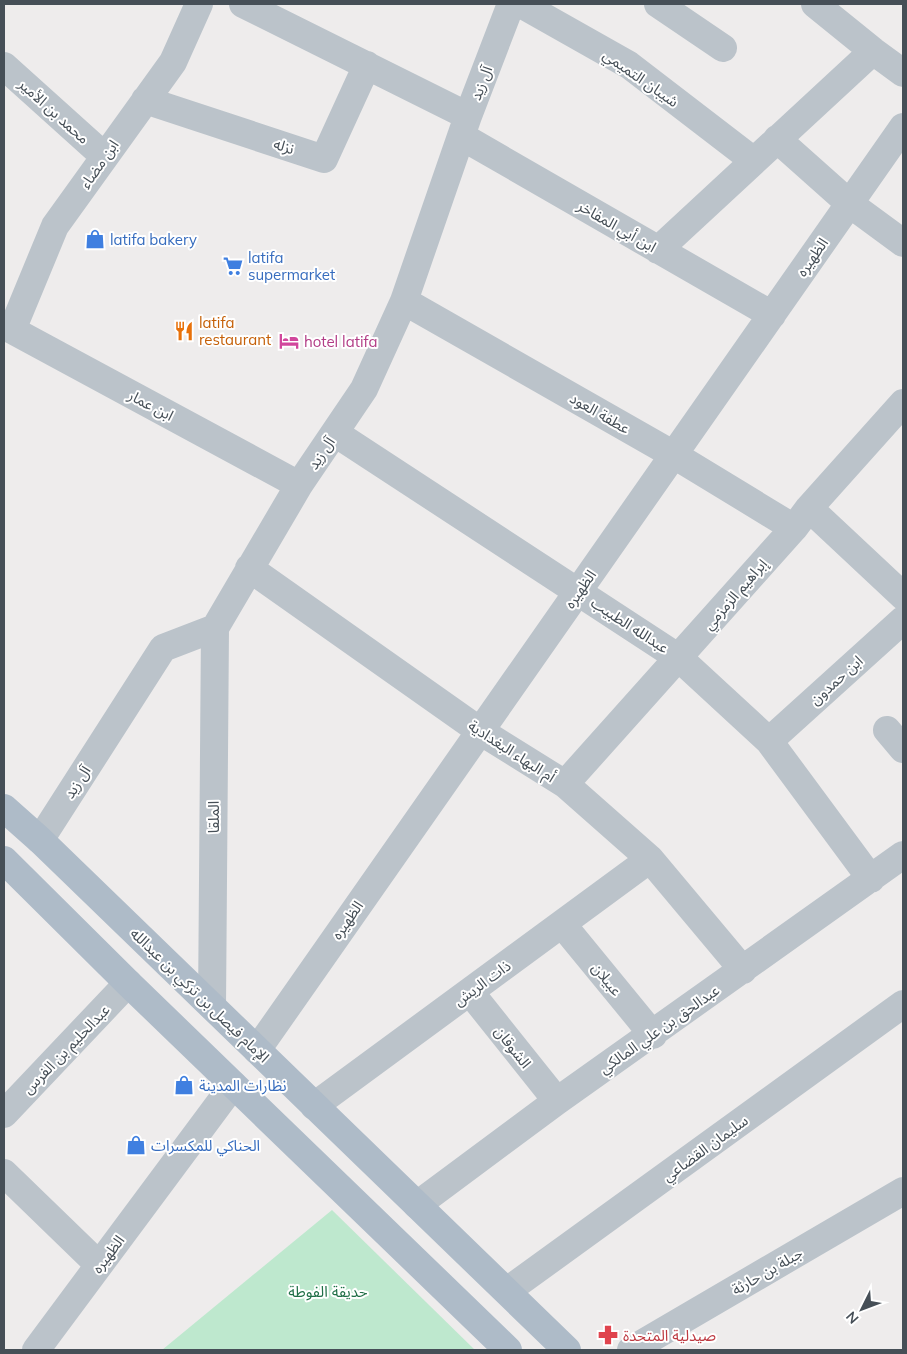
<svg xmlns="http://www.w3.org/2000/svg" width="907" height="1354" font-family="Mulish,'Noto Sans Arabic',sans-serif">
	<rect width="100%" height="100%" fill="#eeecec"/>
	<path fill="#bee8ce" d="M 332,1210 L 475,1350 L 162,1350 Z"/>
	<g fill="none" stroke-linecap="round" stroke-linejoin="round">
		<path stroke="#bbc3ca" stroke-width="28" d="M 243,4 L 468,116
			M 521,4 L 629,65 L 754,161
			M 658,4 L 723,48
			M 815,4 L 873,51 L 903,73
			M 4,66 L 104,156
			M 145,100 L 324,159 L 367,65
			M 461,136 L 772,315
			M 777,139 L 850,204 L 903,243
			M 658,250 L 873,51
			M 404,301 L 674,455 L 794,528
			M 4,324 L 12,330 L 299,485
			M 12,330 L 55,226 L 173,62 L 199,4
			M 335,433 L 679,658 L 769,741 L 871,879
			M 809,508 L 903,596
			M 249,568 L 480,731 L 565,784 L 650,859 L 743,970
			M 887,730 L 903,749
			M 769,741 L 903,620
			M 565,784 L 794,528 L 809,508 L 903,403
			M 40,840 L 163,648 L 215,628 L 299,485 L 364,389 L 404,301 L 468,116 L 511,4
			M 562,924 L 653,1035
			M 470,992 L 557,1101
			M 212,1006 L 215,628
			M 257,1050 L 903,127
			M 314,1106 L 650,859
			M 4,1114 L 128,983
			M 4,1173 L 99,1265
			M 417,1205 L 557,1101 L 903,855
			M 507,1291 L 903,1004
			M 36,1350 L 233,1085
			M 631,1350 L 903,1191"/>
		<path stroke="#aebbc8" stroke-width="28" d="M 4,808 L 40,840 L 567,1350
			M 4,860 L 128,983 L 508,1350"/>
	</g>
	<defs>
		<symbol id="shop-bare" viewBox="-9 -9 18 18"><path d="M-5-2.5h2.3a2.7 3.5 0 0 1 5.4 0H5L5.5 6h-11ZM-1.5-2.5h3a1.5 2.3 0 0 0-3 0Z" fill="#3f7fe0" stroke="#fff" stroke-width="2.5" paint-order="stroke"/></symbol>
		<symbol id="supermarket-bare" viewBox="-9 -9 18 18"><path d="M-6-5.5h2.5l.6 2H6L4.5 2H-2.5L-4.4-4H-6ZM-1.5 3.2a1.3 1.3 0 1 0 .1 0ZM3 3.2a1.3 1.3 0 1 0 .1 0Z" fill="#3f7fe0" stroke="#fff" stroke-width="2.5" paint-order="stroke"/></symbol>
		<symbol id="restaurant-bare" viewBox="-9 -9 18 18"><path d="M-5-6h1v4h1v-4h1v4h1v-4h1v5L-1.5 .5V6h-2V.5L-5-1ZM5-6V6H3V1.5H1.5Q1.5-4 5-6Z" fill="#e8710a" stroke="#fff" stroke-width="2.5" paint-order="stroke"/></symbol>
		<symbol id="hotel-bare" viewBox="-9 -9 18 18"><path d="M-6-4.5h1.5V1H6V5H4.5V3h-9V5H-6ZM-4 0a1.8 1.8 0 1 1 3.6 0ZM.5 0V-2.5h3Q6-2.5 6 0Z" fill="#d1479c" stroke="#fff" stroke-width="2.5" paint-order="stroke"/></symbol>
		<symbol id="pharmacy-bare" viewBox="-9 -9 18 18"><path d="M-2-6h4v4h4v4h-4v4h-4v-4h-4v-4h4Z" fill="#e0444e" stroke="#fff" stroke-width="2.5" paint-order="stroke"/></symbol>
	</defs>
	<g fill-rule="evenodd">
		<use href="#shop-bare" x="81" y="225" width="28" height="28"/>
		<use href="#supermarket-bare" x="219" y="252" width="28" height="28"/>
		<use href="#restaurant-bare" x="170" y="317" width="28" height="28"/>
		<use href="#hotel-bare" x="275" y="327" width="28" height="28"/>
		<use href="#shop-bare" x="170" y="1071" width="28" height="28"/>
		<use href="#shop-bare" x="122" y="1131" width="28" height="28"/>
		<use href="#pharmacy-bare" x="594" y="1321" width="28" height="28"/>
	</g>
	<g text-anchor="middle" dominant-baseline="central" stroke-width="4" stroke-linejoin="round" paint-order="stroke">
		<g font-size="15" fill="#464f57" stroke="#fff">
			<text transform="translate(641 78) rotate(35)">شيبان التميمي</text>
			<text transform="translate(481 83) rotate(-69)">آل زيد</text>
			<text transform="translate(54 111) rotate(42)">محمد بن الأمير</text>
			<text transform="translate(284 146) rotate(18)">نزله</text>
			<text transform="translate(99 164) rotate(-55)">ابن مضاء</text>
			<text transform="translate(617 226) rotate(30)">ابن أبي المفاخر</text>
			<text transform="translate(812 257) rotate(-55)">الظهيره</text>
			<text transform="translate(151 405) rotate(28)">ابن عمار</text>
			<text transform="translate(600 413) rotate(30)">عطفة العود</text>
			<text transform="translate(321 453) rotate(-56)">آل زيد</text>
			<text transform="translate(580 589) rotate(-55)">الظهيره</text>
			<text transform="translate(735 594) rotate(-49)">إبراهيم الزمزمي</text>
			<text transform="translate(630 625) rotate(33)">عبدالله الطبيب</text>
			<text transform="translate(836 680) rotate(-42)">ابن حمدون</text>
			<text transform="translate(512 751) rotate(33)">أم البهاء البغدادية</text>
			<text transform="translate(77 782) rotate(-57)">آل زيد</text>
			<text transform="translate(213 817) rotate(-90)">الملقا</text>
			<text transform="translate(347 920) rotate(-55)">الظهيره</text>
			<text transform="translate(607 979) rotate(51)">عبيلان</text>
			<text transform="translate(482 983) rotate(-36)">ذات الريش</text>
			<text transform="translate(200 995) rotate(44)">الإمام فيصل بن تركي بن عبدالله</text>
			<text transform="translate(659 1029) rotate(-35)">عبدالحق بن علي المالكي</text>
			<text transform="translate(513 1047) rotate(52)">الشوقان</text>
			<text transform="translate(66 1049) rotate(-46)">عبدالحليم بن الفرس</text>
			<text transform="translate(705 1148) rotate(-36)">سليمان القضاعي</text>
			<text transform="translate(108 1254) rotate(-53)">الظهيره</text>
			<text transform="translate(767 1271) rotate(-30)">جبلة بن حارثة</text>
		</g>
		<g font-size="15" fill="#366cbe" stroke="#fff" text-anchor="start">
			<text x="110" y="239">latifa bakery</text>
			<text x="248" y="257">latifa<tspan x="248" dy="17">supermarket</tspan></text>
			<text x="199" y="1085">نظارات المدينة</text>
			<text x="151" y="1145">الحناكي للمكسرات</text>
		</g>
		<g font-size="15" fill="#c56008" stroke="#fff" text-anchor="start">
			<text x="199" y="322">latifa<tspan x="199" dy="17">restaurant</tspan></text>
		</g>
		<g font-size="15" fill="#b23c85" stroke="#fff" text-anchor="start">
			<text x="304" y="341">hotel latifa</text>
		</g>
		<g font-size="15" fill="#206f47" stroke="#fff">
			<text x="328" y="1291">حديقة الفوطة</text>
		</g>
		<g font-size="15" fill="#be3a42" stroke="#fff" text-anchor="start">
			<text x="623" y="1335">صيدلية المتحدة</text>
		</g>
	</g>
	<rect width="907" height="1354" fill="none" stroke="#464f57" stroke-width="10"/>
	<g transform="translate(862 1309) rotate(228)" stroke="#ffffff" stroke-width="4" paint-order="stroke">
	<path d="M0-4L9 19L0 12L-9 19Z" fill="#464f57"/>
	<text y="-8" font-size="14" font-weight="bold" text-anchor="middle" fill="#464f57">N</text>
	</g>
</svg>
